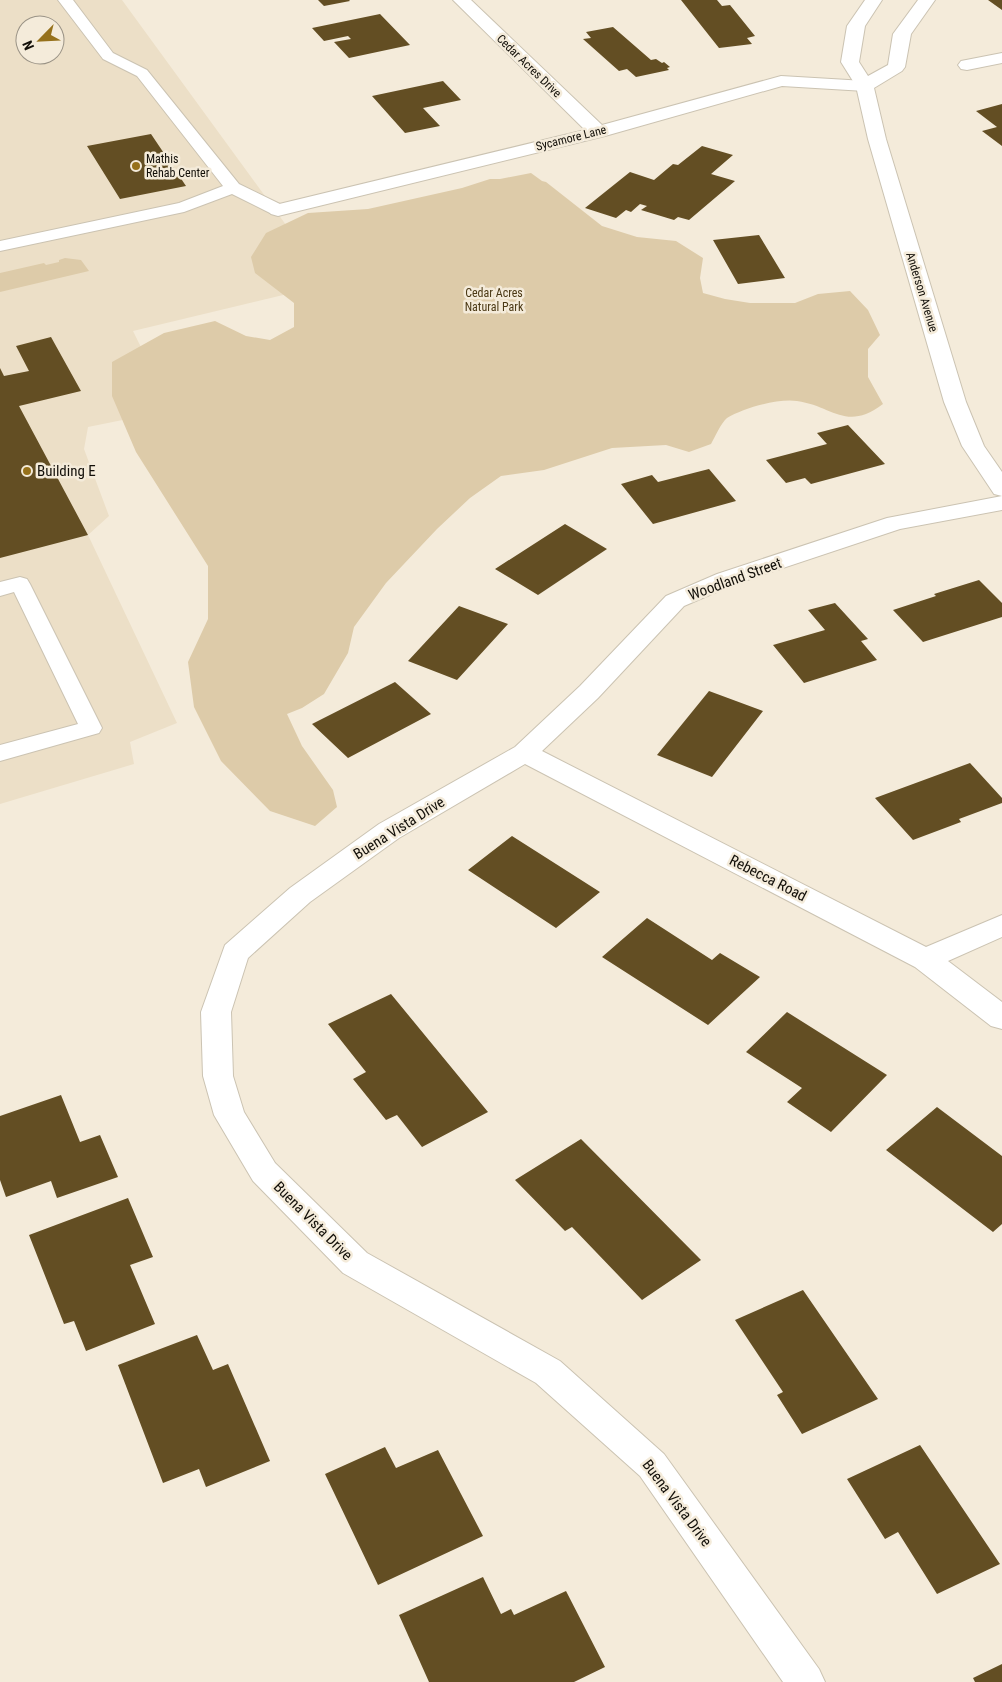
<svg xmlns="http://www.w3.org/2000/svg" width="1002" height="1682" font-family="'Roboto Condensed',sans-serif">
	<rect width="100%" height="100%" fill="#f4ebda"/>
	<path fill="#ecdfc7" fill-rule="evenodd" d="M 0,0 L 122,0 L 329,284 L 133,331 L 172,410 L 88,427 L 84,449 L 109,516 L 88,535 L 177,723 L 130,742 L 134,764 L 0,804 ZM 25,25 L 55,25 L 55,55 L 25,55 Z"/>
	<path fill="#ddcba9" d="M 531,173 L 542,181 L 546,182 L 602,226 L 637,237 L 676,241 L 703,258 L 700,278 L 703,293 L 725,299 L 750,303 L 795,303 L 818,294 L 850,291 L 868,310 L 880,335 L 868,349 L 868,377 L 883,404 C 846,432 833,406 797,401 C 779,398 743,408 727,418 C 721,423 715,437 711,444 L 689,452 L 666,445 L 612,448 L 544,470 L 501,476 L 470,498 L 437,529 L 386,583 L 354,627 L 348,653 L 324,694 L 302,708 L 287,714 L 302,746 L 333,790 L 337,807 L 315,826 L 270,811 L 221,761 L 194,707 L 188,662 L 208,619 L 208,566 L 136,452 L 112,396 L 112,362 L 164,333 L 215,321 L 246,336 L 270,340 L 294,327 L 294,303 L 255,273 L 251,257 L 266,233 L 308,213 L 368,209 L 462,188 L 490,179 L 500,179 Z
		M 65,258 L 81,260 L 89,271 L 0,292 L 0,273 L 44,263 L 46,265 L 59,262 L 59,260 Z"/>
	<path fill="#634e23" d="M 318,0 L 349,0 L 350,1 L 324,6 Z
		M 681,0 L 717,0 L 722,6 L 730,5 L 755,36 L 747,38 L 752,44 L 719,48 Z
		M 988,0 L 1002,0 L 1002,10 Z
		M 380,14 L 410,45 L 349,58 L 334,42 L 351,39 L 348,36 L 324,41 L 312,28 Z
		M 613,27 L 651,60 L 656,59 L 662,63 L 664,62 L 670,67 L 667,68 L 669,70 L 636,77 L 627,69 L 619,71 L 583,39 L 591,38 L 586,32 Z
		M 443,81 L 461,100 L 423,108 L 440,126 L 405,133 L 372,96 Z
		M 1002,104 L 1002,146 L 982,131 L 997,127 L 976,111 Z
		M 151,134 L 186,186 L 120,199 L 87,146 Z
		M 702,146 L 733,155 L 711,174 L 735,181 L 689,220 L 678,217 L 674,220 L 641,210 L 647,206 L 640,204 L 631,212 L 626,210 L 616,218 L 585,208 L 630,172 L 654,180 L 673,164 L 678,165 Z
		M 759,235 L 785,278 L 738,284 L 713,240 Z
		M 51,337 L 81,391 L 19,406 L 88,535 L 0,558 L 0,368 L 4,376 L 29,371 L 16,346 Z
		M 848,425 L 885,464 L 811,484 L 805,478 L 786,483 L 766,460 L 827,444 L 817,433 Z
		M 709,469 L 736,501 L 653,524 L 621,484 L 652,475 L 658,482 Z
		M 565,524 L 607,549 L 538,595 L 495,569 Z
		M 979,580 L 1002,603 L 1002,617 L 923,642 L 893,610 L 936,596 L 934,594 Z
		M 835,603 L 868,639 L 861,641 L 877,660 L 804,683 L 773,645 L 825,630 L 808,610 Z
		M 459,606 L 508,624 L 457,680 L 408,661 Z
		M 395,682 L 431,714 L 348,758 L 312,724 Z
		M 709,691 L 763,711 L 712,777 L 657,755 Z
		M 970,763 L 1002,798 L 1002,803 L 959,819 L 961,822 L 913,840 L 875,798 Z
		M 512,836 L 600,892 L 556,928 L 468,870 Z
		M 647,918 L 712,960 L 720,953 L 760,977 L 708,1025 L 602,957 Z
		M 391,994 L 488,1112 L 422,1147 L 397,1115 L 386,1120 L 353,1079 L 366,1072 L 328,1024 Z
		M 787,1012 L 887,1075 L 831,1132 L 787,1102 L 802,1088 L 746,1052 Z
		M 61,1095 L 80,1142 L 100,1135 L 118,1177 L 57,1198 L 51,1181 L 6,1197 L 0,1180 L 0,1116 Z
		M 937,1107 L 1002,1156 L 1002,1224 L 993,1232 L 886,1150 Z
		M 581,1139 L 701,1260 L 642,1300 L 572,1227 L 565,1231 L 515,1180 Z
		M 128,1198 L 153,1257 L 130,1265 L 155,1324 L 86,1351 L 74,1321 L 64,1324 L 29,1235 Z
		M 803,1290 L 878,1399 L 802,1434 L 777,1395 L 783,1392 L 735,1320 Z
		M 197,1335 L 213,1370 L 228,1364 L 270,1461 L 206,1487 L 199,1469 L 163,1483 L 118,1365 Z
		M 920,1445 L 1000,1564 L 937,1594 L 898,1532 L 885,1539 L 847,1479 Z
		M 385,1447 L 396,1468 L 438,1450 L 483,1536 L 378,1585 L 325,1474 Z
		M 483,1577 L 501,1614 L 511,1609 L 514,1615 L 566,1591 L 605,1667 L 574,1682 L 429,1682 L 399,1615 Z
		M 1002,1664 L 1002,1682 L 975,1682 L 973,1678 Z"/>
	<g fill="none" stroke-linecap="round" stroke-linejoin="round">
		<defs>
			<path id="lane" d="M 58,0 L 73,0 L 113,53 L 147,70 L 239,184 L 284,206 L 286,210 L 284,214 L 272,214 L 232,194 L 184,212 L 0,251 L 0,241 L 179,203 L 223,186 L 137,76 L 103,59 Z
				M 20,577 L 27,579 L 30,584 L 102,728 L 99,733 L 0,761 L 0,745 L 78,724 L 14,592 L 0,596 L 0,582 Z"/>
			<path id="street" d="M 453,0 L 471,0 L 602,125 L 781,76 L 865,81 L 871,82 L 874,86 L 871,90 L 865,91 L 782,86 L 605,136 L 278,216 L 271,214 L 268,210 L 271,206 L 585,130 Z
				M 1002,53 L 1002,63 L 967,70 L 961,69 L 958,65 L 961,61 Z
				M 1002,496 L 1002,510 L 900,529 L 735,584 L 684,606 L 598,698 L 542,751 L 926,947 L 1002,915 L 1002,937 L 948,961 L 1002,1002 L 1002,1029 L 991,1026 L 915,967 L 525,764 L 399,838 L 310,902 L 248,958 L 231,1012 L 233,1076 L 244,1112 L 275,1163 L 367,1253 L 560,1361 L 664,1454 L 819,1669 L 825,1682 L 783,1682 L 640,1476 L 536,1383 L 343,1273 L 253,1181 L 214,1115 L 203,1076 L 201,1012 L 225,945 L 290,888 L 379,824 L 515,747 L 580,686 L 666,596 L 717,574 L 887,518 Z"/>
			<path id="secondary" d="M 865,0 L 882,0 L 865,26 L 859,62 L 868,76 L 888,65 L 893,34 L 918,0 L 935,0 L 911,34 L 905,67 L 902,71 L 874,88 L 886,139 L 966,402 L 984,446 L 1002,472 L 1002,496 L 994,494 L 962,446 L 944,402 L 868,139 L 856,86 L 841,62 L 847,26 Z"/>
		</defs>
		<use href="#lane" stroke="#cbc3b2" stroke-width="2"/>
		<use href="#street" stroke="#cbc3b2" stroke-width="2"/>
		<use href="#secondary" stroke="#cbc3b2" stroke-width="2"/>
		<use href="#lane" fill="#fff" fill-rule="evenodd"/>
		<use href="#street" fill="#fff" fill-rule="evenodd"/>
		<use href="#secondary" fill="#fff" fill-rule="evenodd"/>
	</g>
	<g fill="#96711b" stroke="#f4ebda" stroke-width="2">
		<circle cx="136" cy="166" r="5"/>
		<circle cx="27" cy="471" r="5"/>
	</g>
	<g text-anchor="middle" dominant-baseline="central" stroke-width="5" stroke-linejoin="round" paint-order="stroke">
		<g font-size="12" fill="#120f09" stroke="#f4ebda">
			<text transform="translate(529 66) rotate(44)">Cedar Acres Drive</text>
			<text transform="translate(571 138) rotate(-14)">Sycamore Lane</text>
			<text transform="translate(922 292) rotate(73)">Anderson Avenue</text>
		</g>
		<g font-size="12" fill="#120f09" stroke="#f4ebda" text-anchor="start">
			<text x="146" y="159">Mathis<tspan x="146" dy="14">Rehab Center</tspan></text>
		</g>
		<g font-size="12" fill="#4b3915" stroke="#f4ebda">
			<text x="494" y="293">Cedar Acres<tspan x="494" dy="14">Natural Park</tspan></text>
		</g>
		<g font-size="15" fill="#120f09" stroke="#f4ebda" text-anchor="start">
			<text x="37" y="471">Building E</text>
		</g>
		<g font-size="15" fill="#120f09" stroke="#f4ebda">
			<text transform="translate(735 579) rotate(-20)">Woodland Street</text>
			<text transform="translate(399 828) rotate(-32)">Buena Vista Drive</text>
			<text transform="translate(768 878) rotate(27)">Rebecca Road</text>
			<text transform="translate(313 1221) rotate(45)">Buena Vista Drive</text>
			<text transform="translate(677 1503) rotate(53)">Buena Vista Drive</text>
		</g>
	</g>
	<g transform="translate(40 40) rotate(246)"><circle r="24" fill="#f4ebda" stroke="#9a9386"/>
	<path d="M0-4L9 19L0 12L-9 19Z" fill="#96711b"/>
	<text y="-8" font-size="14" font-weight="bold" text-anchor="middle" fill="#120f09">N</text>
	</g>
</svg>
